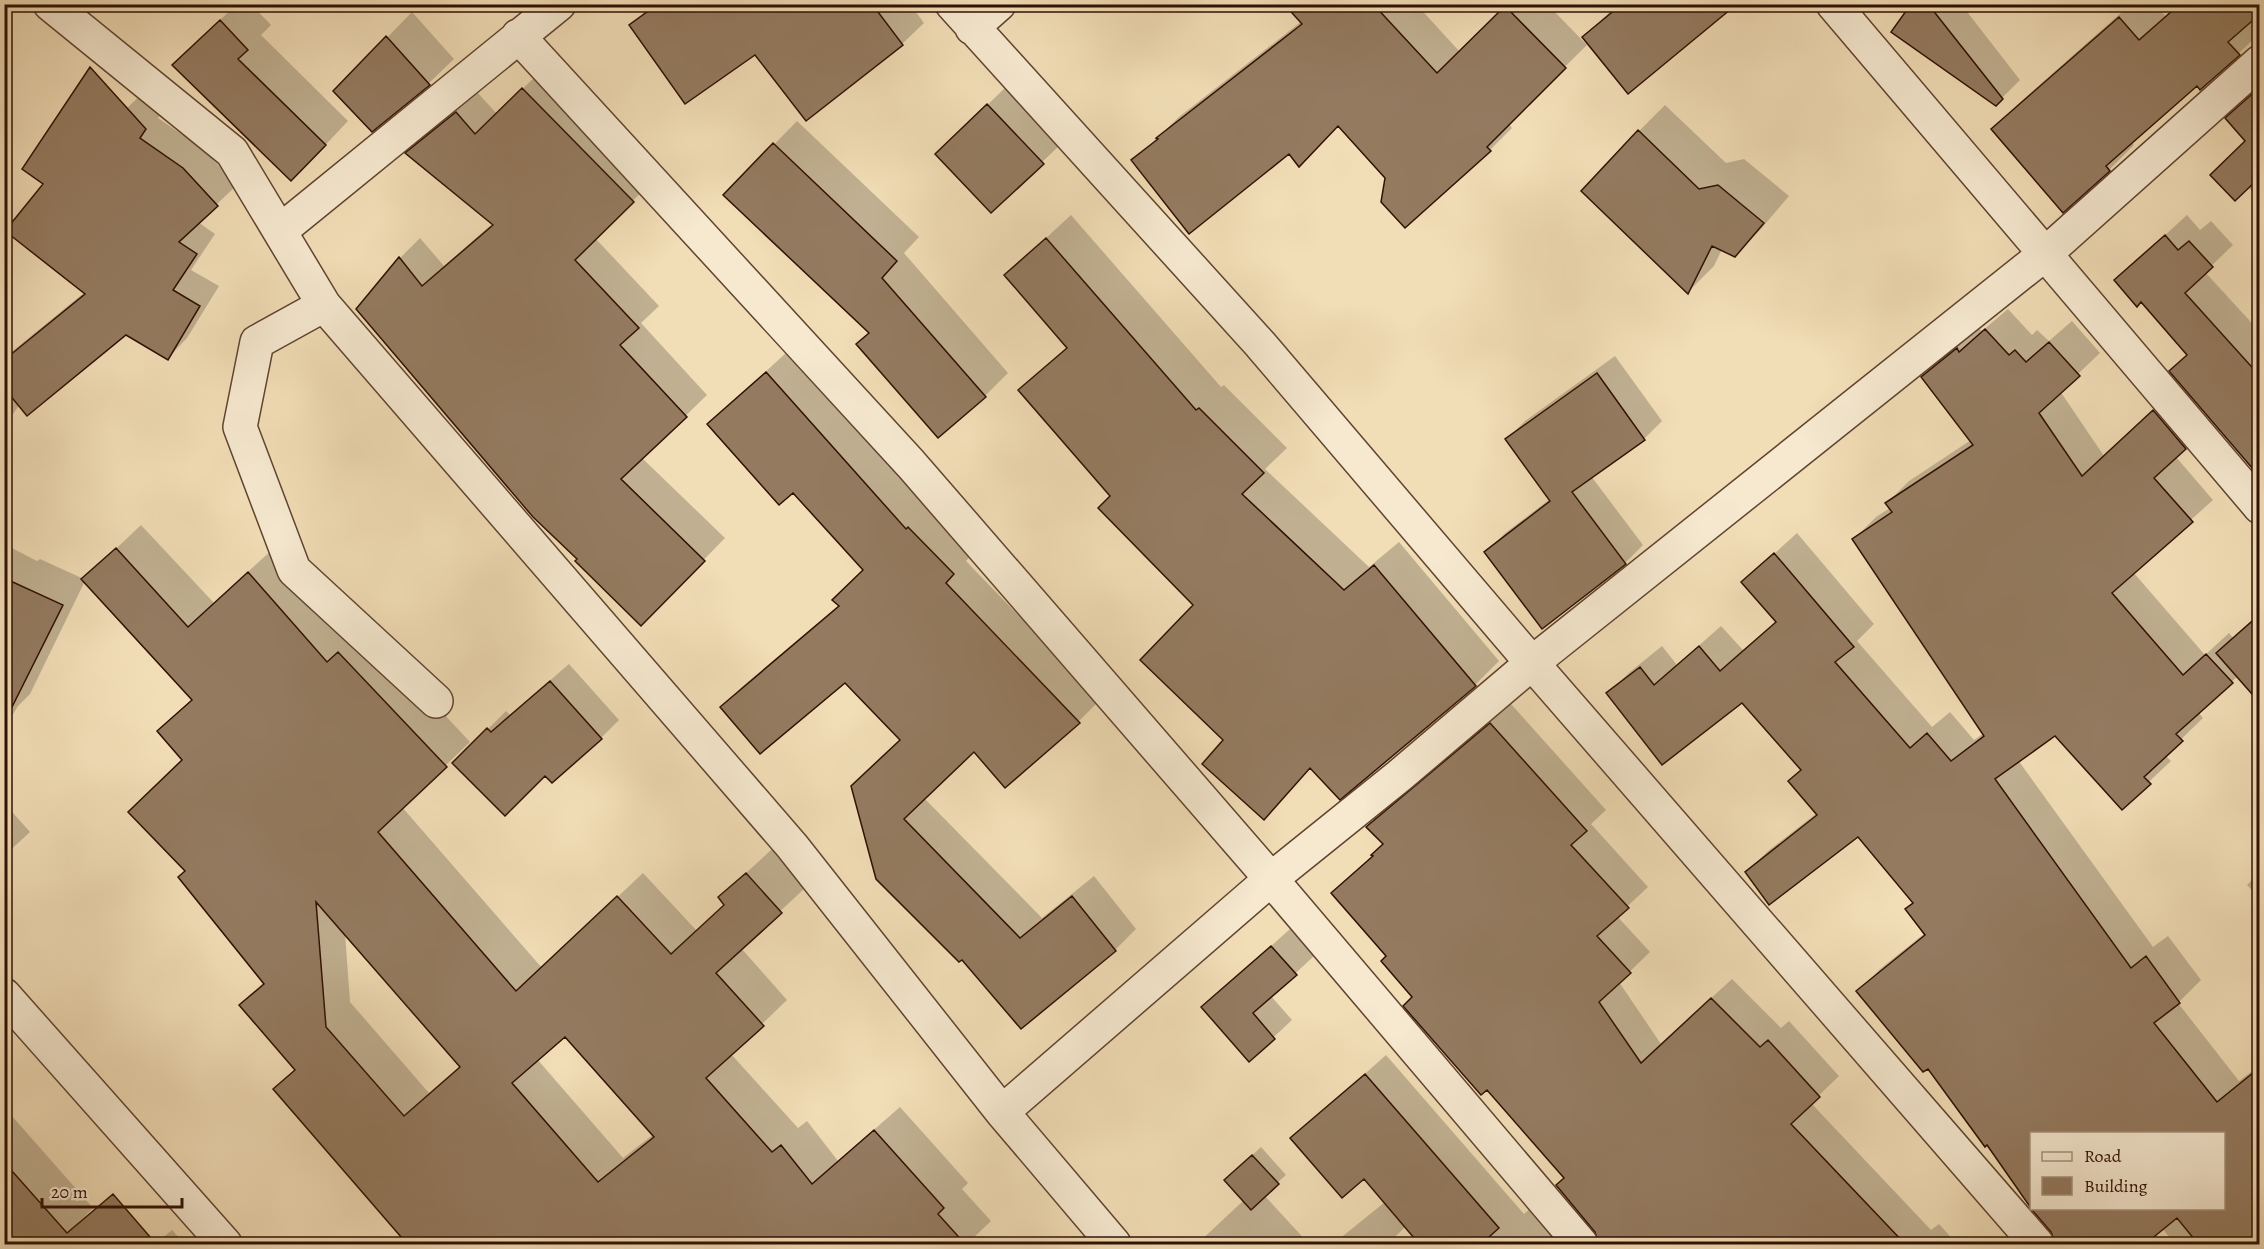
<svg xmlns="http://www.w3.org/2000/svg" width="2264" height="1249" font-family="Alegreya,serif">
	<rect width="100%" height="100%" fill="#f1ddb6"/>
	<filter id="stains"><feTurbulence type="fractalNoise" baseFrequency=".00333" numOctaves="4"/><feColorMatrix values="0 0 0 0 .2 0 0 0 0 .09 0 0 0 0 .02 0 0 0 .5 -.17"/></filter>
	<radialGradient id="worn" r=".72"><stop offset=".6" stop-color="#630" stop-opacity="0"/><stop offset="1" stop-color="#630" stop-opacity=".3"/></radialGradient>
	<path fill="#0003" fill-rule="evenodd" d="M 237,4 L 251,4 L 271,25 L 261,35 L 348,121 L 315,156 L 197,42 Z
		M 652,4 L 910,4 L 924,23 L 902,44 L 755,53 L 631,26 Z
		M 1286,4 L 1416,4 L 1460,52 L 1508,4 L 1547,4 L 1587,45 L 1508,123 L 1512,128 L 1490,150 L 1386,177 L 1339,124 L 1290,152 L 1133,161 L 1180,116 L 1302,21 Z
		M 1618,4 L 1734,4 L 1584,37 Z
		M 1912,4 L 1961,4 L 2020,80 L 1996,104 Z
		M 2131,4 L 2155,4 L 2165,16 L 2178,4 L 2260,4 L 2260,13 L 2254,18 L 2260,24 L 2260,33 L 2238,54 L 2197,84 L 2131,142 L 2134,145 L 2109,170 L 1993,129 L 2018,104 Z
		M 412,12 L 454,59 L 429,83 L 372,130 L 335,91 Z
		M 544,68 L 654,180 L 595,238 L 659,306 L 641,323 L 707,395 L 642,458 L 725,538 L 641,624 L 579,558 L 400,258 L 420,238 L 444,266 L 493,223 L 407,153 L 428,132 L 477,92 L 497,114 Z
		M 1006,87 L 1061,144 L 991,211 L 955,136 Z
		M 2260,87 L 2260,200 L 2248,187 L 2247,141 L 2227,118 Z
		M 142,94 L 175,94 L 158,118 L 203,149 L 237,185 L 198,222 L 215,234 L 191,270 L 219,286 L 187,338 L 168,358 L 126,334 L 20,404 L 4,427 L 4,358 L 85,292 L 13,235 L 4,246 L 4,216 L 14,223 L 54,176 Z
		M 1665,105 L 1726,163 L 1744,159 L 1789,196 L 1761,229 L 1735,255 L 1722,249 L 1714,266 L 1688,292 L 1639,131 Z
		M 797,121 L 919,237 L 904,253 L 1008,373 L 985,396 L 725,195 Z
		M 1071,215 L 1221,387 L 1224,385 L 1287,448 L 1265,469 L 1369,567 L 1399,542 L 1499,661 L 1475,685 L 1311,767 L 1264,818 L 1225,740 L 1196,605 L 1112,496 L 1020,391 L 1068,346 L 1006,275 Z
		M 2187,215 L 2200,230 L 2211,221 L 2233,245 L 2205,272 L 2260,332 L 2260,473 L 2171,371 L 2188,354 L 2142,300 L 2116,280 Z
		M 2008,309 L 2032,335 L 2037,330 L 2049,341 L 2072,321 L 2100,353 L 2060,391 L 2104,456 L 2175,390 L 2207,427 L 2176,457 L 2213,500 L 2133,572 L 2205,655 L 2229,633 L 2233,638 L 2260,614 L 2260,677 L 2248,687 L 2238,676 L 2198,712 L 2203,718 L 2165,755 L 2171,761 L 2122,807 L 2055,734 L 2018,760 L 2153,947 L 2168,936 L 2201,980 L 2178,1003 L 2239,1081 L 2260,1065 L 2260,1244 L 2175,1244 L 2162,1228 L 2060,1244 L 2035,1208 L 2224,1208 L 2224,1134 L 2032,1134 L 2032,1204 L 1988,1143 L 1928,1067 L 1859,991 L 1880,969 L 1925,933 L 1907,909 L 1914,902 L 1859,835 L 1747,872 L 1768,851 L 1817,813 L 1802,770 L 1743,701 L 1608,693 L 1630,672 L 1662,646 L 1677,665 L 1721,626 L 1743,650 L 1777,621 L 1743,582 L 1797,533 L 1874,624 L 1857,641 L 1932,727 L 1950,712 L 1974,740 L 1984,733 L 1854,539 L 1876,517 L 1890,508 L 1887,503 L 1909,481 L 1971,440 L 1923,377 L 1944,356 L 1979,328 L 1982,331 Z
		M 788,351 L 928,509 L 974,552 L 966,561 L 1100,700 L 1079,721 L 1005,786 L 974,750 L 924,798 L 1042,918 L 1094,876 L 1136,929 L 1115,950 L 962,957 L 878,878 L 902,739 L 845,681 L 722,707 L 743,686 L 839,605 L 865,570 L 794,490 L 709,424 Z
		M 1615,356 L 1662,421 L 1644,439 L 1591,476 L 1643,545 L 1625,563 L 1543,627 L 1486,553 L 1504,534 L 1550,499 L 1507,439 L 1525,421 Z
		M 141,525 L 214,603 L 274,548 L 364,628 L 470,742 L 402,807 L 542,968 L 643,873 L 697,931 L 726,904 L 720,897 L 772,849 L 805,888 L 741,948 L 787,1000 L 731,1054 L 798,1128 L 807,1121 L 838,1161 L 900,1107 L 968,1183 L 962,1189 L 991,1221 L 967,1244 L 402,1244 L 406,1240 L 275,1089 L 296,1068 L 241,1005 L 264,982 L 186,870 L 184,759 L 159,731 L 193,698 L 85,581 L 30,694 L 18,706 L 4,729 L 4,544 L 37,561 L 40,559 L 84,579 ZM 345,933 L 460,1066 L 429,1093 L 350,1002 ZM 565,1035 L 654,1134 L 623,1158 L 537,1059 Z
		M 569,664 L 619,720 L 601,738 L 545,774 L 454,763 L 506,711 L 510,715 Z
		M 1511,704 L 1606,810 L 1591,824 L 1648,887 L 1617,916 L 1650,952 L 1619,982 L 1661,1044 L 1732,979 L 1781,1028 L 1789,1021 L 1839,1076 L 1811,1103 L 1931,1230 L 1939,1224 L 1957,1244 L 1422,1244 L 1406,1226 L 1388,1244 L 1333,1244 L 1385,1202 L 1364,1177 L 1293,1138 L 1386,1055 L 1524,1214 L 1549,1191 L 1595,1242 L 1602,1242 L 1566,1177 L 1414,997 L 1388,956 L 1333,893 L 1384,844 L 1368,827 L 1388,807 Z
		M 6,805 L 30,832 L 4,856 L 4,806 Z
		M 2260,872 L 2260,898 L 2247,885 Z
		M 1290,929 L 1314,956 L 1271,996 L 1292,1020 L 1249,1060 L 1203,1007 Z
		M 2260,997 L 2260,1011 L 2253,1003 Z
		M 4,1107 L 93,1208 L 67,1234 L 4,1244 Z
		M 1261,1147 L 1286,1175 L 1264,1195 L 1309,1244 L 1197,1244 L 1244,1200 L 1235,1171 Z
		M 172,1230 L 185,1244 L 155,1244 Z"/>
	<path fill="#947b60" stroke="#301003" stroke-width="1.5" fill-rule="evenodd" d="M 658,4 L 872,4 L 903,45 L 806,121 L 755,55 L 685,104 L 629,25 Z
		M 1284,4 L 1373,4 L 1437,73 L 1505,6 L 1566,68 L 1487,147 L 1491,151 L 1405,228 L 1381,202 L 1385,178 L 1338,126 L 1299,167 L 1289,154 L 1189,234 L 1131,160 L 1158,139 L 1156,138 L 1302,24 Z
		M 1622,4 L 1737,4 L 1628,94 L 1582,37 Z
		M 1911,4 L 1928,4 L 2003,99 L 1996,106 L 1891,32 Z
		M 2180,4 L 2259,4 L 2259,15 L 2228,42 L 2240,55 L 2200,90 L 2197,86 L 2106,166 L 2110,171 L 2063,213 L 1991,129 L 2119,17 L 2139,40 Z
		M 220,20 L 248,50 L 238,59 L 326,145 L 291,181 L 172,65 Z
		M 386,36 L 430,85 L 372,132 L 333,91 Z
		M 90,67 L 146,129 L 140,138 L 183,168 L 218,206 L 179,242 L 197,254 L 173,290 L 200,306 L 168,360 L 126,335 L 27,416 L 4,388 L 4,360 L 85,294 L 5,231 L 43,184 L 22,169 Z
		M 522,88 L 634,202 L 575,260 L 639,328 L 620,345 L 687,417 L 621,479 L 705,561 L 641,626 L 575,561 L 577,559 L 533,517 L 356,309 L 399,257 L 422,286 L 493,225 L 405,153 L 456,112 L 475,134 Z
		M 2259,88 L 2259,178 L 2235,201 L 2210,175 L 2245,141 L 2225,118 Z
		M 987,104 L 1044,164 L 991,213 L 935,154 Z
		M 1638,130 L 1699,189 L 1718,185 L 1764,223 L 1735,257 L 1712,246 L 1688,294 L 1581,191 Z
		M 773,143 L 897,261 L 882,278 L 986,397 L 938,438 L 856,344 L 869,333 L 723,195 Z
		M 2165,235 L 2178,250 L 2189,241 L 2213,267 L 2185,293 L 2259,375 L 2259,476 L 2169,371 L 2187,355 L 2141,302 L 2137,307 L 2114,280 Z
		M 1046,238 L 1196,410 L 1199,408 L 1264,473 L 1242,494 L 1344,590 L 1374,565 L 1476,686 L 1340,800 L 1310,768 L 1264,820 L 1202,764 L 1223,740 L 1140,660 L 1193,605 L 1098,508 L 1110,496 L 1018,390 L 1067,348 L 1004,275 Z
		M 1985,329 L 2009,355 L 2015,350 L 2026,362 L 2049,342 L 2080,376 L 2039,413 L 2082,476 L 2153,410 L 2186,449 L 2154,478 L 2193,522 L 2112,593 L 2183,675 L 2206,654 L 2233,683 L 2176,734 L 2183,741 L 2144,777 L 2151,784 L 2122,810 L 2055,736 L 1995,779 L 2131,968 L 2146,956 L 2180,1003 L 2154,1023 L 2217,1102 L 2259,1068 L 2259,1245 L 2199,1245 L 2177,1218 L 2144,1245 L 2056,1245 L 2051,1232 L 2033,1211 L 1987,1145 L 1985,1147 L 1928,1069 L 1923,1072 L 1856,991 L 1925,935 L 1905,909 L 1913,903 L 1858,837 L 1769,905 L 1745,872 L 1817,815 L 1788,781 L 1801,770 L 1742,703 L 1662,765 L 1606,693 L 1640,667 L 1654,685 L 1699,646 L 1720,671 L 1776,622 L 1741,582 L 1774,553 L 1854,647 L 1835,662 L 1910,748 L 1927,733 L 1951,761 L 1984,736 L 1852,539 L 1892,512 L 1885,503 L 1973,445 L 1921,377 L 1957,348 L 1959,352 ZM 2031,1134 L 2223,1134 L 2223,1209 L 2031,1209 Z
		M 766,372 L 906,529 L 908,527 L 954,574 L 946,583 L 1080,723 L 1005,788 L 974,752 L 904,819 L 1020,938 L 1072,896 L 1116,951 L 1021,1029 L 962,960 L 959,962 L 876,879 L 851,786 L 900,740 L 845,683 L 760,754 L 720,707 L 839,606 L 832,600 L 863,570 L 793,493 L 779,505 L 707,424 Z
		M 1597,373 L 1645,440 L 1572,492 L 1626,564 L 1542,629 L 1484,552 L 1550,501 L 1505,439 Z
		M 116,548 L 188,627 L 248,572 L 327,662 L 338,652 L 447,767 L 378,832 L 516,991 L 617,896 L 671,954 L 724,905 L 718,897 L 746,873 L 782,913 L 716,973 L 764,1026 L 706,1078 L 772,1152 L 781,1145 L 812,1184 L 874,1130 L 944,1208 L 938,1214 L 966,1245 L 408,1245 L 273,1089 L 295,1070 L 239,1005 L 264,984 L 178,877 L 185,871 L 128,812 L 182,760 L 157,731 L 192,700 L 81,579 ZM 316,902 L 460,1067 L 404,1116 L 326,1027 ZM 565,1037 L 654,1137 L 598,1182 L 512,1083 Z
		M 4,578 L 63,605 L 4,723 Z
		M 2259,615 L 2259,702 L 2216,653 Z
		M 550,681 L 602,739 L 552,783 L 545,776 L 505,816 L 452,763 L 487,728 L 491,732 Z
		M 1490,723 L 1587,831 L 1571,845 L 1629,908 L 1597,936 L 1631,973 L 1599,1002 L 1641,1063 L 1711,998 L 1760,1047 L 1768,1040 L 1820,1097 L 1791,1124 L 1906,1245 L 1599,1245 L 1595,1232 L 1556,1185 L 1564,1178 L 1487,1090 L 1481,1095 L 1403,1006 L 1412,997 L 1381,961 L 1386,956 L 1331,893 L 1373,856 L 1371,855 L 1383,844 L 1366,827 Z
		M 1271,946 L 1297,975 L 1253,1013 L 1275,1039 L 1249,1062 L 1201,1007 Z
		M 1365,1074 L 1499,1228 L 1480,1245 L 1420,1245 L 1364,1179 L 1342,1198 L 1290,1138 Z
		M 1252,1155 L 1279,1184 L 1251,1210 L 1224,1180 Z
		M 4,1162 L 67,1233 L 113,1194 L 157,1245 L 4,1245 Z"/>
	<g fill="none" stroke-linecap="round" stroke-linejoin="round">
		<defs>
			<path id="minor" d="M 50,4 L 232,152 L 324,305 L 792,846 L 1002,1112 L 1114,1244
				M 952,4 L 1260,344 L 1532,663 L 2037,1244
				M 1833,4 L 2260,507
				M 972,28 L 999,4
				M 518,36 L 911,464 L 1271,879 L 1581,1244
				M 280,231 L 559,4
				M 324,305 L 257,342 L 240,427 L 294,570 L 436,701
				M 4,995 L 225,1244
				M 1002,1112 L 1271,879 L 1399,776 L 1532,663 L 2045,254 L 2260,62"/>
		</defs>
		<use href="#minor" stroke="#604330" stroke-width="36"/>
		<use href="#minor" stroke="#f6e9d0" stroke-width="33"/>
	</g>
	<rect width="2264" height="1249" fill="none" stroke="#f1ddb6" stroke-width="24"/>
	<rect x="6" y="6" width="2252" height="1237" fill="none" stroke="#301003" stroke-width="3"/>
	<rect x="12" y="12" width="2240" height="1225" fill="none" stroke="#301003" stroke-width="1.5"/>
	<rect x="2030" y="1132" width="195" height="78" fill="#f6e9d0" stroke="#a7927e" stroke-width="1.5"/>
	<rect x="2042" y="1152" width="30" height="9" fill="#f6e9d0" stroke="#a7927e" stroke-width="1.5"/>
	<text x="2084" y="1162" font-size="18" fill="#301003">Road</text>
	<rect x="2042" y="1177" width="30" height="18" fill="#947b60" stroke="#a7927e" stroke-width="1.5"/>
	<text x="2084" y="1192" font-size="18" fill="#301003">Building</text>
	<path d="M42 1198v9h140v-9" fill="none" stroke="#301003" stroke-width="3"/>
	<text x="51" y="1198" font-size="18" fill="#301003" stroke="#f6e9d0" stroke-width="4.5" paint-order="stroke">20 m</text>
	<rect width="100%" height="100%" filter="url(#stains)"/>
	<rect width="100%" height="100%" fill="url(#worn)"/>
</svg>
